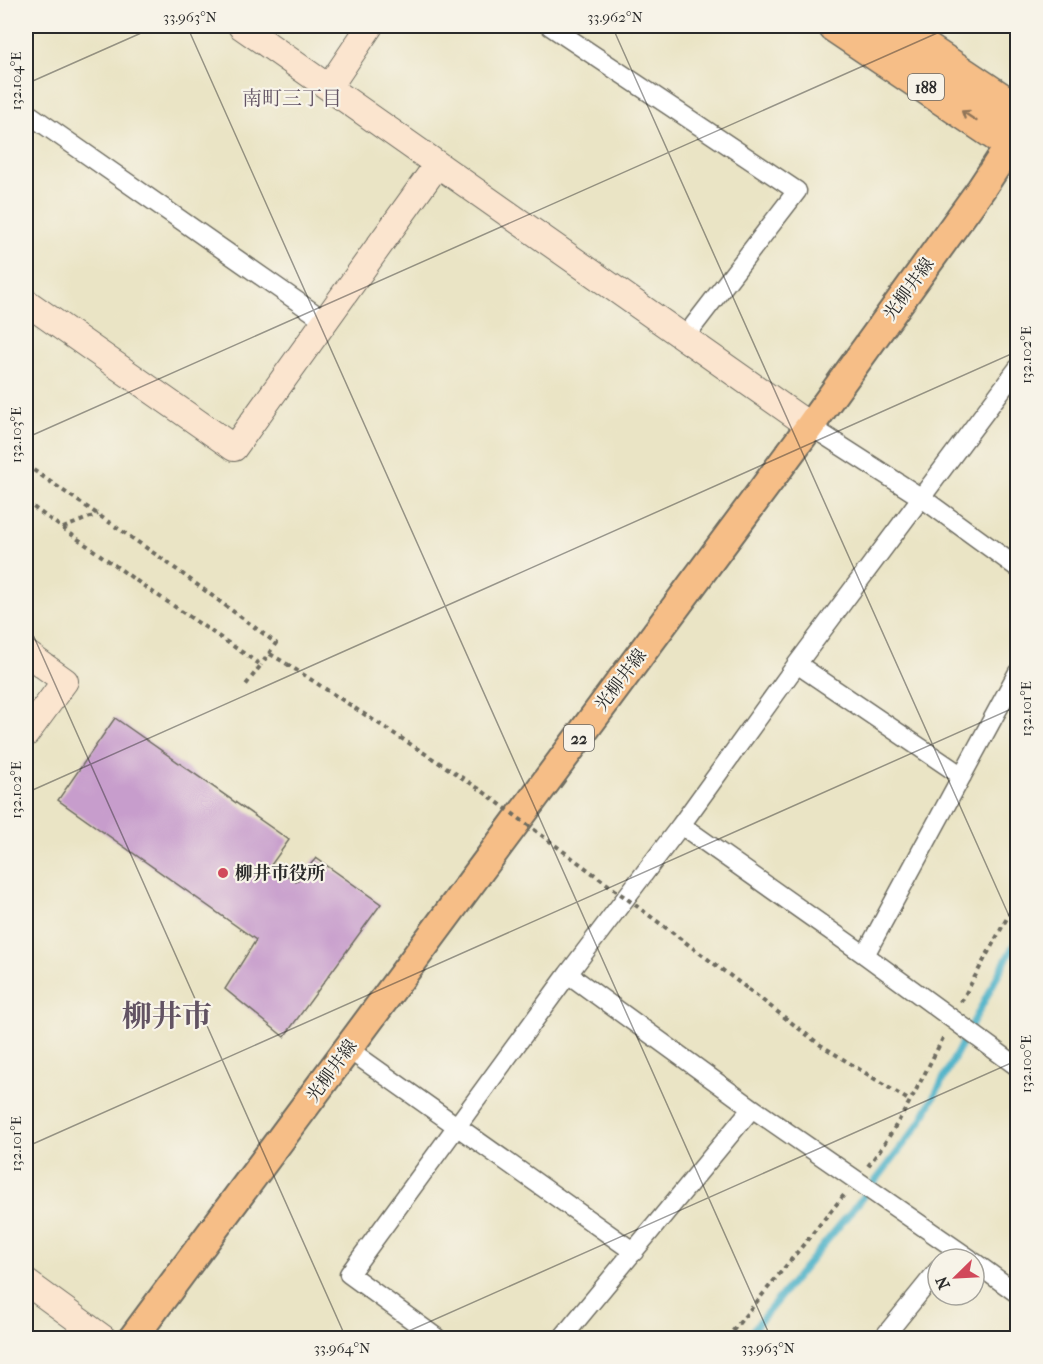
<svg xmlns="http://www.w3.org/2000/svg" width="1043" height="1364" font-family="'IM FELL French Canon','Noto Serif JP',serif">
	<rect width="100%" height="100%" fill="#f7f3e8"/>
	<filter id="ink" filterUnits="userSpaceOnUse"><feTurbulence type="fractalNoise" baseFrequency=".0167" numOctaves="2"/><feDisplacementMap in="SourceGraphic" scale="12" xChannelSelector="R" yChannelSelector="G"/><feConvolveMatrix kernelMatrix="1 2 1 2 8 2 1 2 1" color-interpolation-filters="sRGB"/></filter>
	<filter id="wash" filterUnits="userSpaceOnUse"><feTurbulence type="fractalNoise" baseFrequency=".008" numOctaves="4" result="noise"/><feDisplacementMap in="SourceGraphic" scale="24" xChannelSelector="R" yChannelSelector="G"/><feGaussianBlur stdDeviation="1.35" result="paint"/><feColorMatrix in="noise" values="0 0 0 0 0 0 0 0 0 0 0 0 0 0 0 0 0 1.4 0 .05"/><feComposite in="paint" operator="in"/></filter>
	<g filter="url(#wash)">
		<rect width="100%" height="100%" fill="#eae4c5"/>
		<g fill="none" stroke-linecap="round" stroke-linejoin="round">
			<path stroke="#49b1c8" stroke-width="7" d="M 746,1338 L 864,1196 L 920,1123 L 1018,937"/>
		</g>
		<g id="blocks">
			<path fill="#c79dcc" d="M 115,718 L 289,840 L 271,865 L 296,882 L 316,858 L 381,904 L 284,1037 L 225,989 L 256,940 L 58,800 Z"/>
		</g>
	</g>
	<g filter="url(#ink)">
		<use href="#blocks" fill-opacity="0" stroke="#6e6c61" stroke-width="1.5"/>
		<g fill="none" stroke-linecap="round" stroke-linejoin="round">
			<defs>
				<path id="street" d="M 550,26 L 797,191 L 684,338
					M 26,112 L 324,320
					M 1018,368 L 797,664 L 681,825 L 865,955 L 1018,1067
					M 810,426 L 922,498 L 1018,568
					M 797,664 L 962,776
					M 865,955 L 1018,672
					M 568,974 L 681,825
					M 348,1049 L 634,1252
					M 974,1262 L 1018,1294
					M 437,1338 L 349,1274 L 568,974 L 752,1108 L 970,1259
					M 562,1338 L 752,1108
					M 883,1338 L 938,1270"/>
				<path id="secondary" d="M 241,26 L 810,426
					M 329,87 L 370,26
					M 26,302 L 234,448 L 437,165
					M 26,653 L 65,681 L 26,734
					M 26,1282 L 103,1338"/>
				<path id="primary" d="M 133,1338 L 810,426 L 981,189 L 1018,133"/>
				<path id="highway" d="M 835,26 L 1018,149
					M 891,26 L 1018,111"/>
			</defs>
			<use href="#street" stroke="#6e6c61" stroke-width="21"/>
			<use href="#secondary" stroke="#6e6c61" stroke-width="28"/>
			<use href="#primary" stroke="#6e6c61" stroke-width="32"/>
			<use href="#highway" stroke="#6e6c61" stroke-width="36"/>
			<path stroke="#6e6c61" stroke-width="4" stroke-dasharray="4.5 4.5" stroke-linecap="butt" d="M 26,465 L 161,558 L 276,643 L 261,665
				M 26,502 L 141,584 L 261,665 L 245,686
				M 63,528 L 98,514
				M 270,654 L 287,664
				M 748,989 L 819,1044 L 910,1101
				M 961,1002 L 1018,898
				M 868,1166 C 899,1126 921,1081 944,1036
				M 727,1338 L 844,1195"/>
			<use href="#street" stroke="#fff" stroke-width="18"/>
			<use href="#secondary" stroke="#fbe5cf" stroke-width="26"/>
			<use href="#primary" stroke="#f6be87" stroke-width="28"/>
			<use href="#highway" stroke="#f6be87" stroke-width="33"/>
			<path stroke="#6e6c61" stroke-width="4" stroke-dasharray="4.5 4.5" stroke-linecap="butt" d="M 287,664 L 481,790 L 748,989"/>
		</g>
		<defs><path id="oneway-shaft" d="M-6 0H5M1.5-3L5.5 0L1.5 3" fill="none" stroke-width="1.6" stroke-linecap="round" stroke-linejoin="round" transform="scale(1.5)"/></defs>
		<use stroke="#907459" href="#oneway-shaft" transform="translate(969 116) rotate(-146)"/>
	</g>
	<path fill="none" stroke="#2b2b2b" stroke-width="1.5" stroke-opacity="0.45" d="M 187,26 L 771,1338M 612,26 L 1018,936M 26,84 L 157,26M 26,438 L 953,26M 26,619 L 346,1338M 26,793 L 1018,351M 26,1147 L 1018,706M 393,1338 L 1018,1060"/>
	<circle fill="#d1495b" stroke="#f7f3e8" stroke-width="2" cx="223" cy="873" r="6"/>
	<g text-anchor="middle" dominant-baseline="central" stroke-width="4.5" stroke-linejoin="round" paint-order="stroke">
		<g fill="#f7f3e8" stroke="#686764" stroke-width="1.5">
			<rect x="908" y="74" width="36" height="26" rx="4.5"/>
			<rect x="564" y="725" width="30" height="26" rx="4.5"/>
		</g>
		<g font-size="16" font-weight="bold" fill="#2b2b2b">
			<text x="926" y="87">188</text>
			<text x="579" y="738">22</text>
		</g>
		<g font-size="18" fill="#2b2b2b" stroke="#f7f3e8">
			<text transform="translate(909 289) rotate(-54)">光柳井線</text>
			<text transform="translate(621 680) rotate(-53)">光柳井線</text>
			<text transform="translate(332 1071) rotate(-54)">光柳井線</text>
		</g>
		<g font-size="18" font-weight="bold" fill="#2b2b2b" stroke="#f7f3e8" text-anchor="start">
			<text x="235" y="873">柳井市役所</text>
		</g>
		<g font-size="20" fill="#625363" stroke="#f7f3e8">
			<text x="292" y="98">南町三丁目</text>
		</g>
		<g font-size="30" font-weight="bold" fill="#625363" stroke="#f7f3e8">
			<text x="167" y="1016">柳井市</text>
		</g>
	</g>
	<rect width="1043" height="1364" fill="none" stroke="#f7f3e8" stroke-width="66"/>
	<g transform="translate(956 1277) rotate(246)"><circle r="28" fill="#f7f3e8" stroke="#a5a39c" stroke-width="1.5"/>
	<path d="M0-4.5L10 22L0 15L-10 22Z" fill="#d1495b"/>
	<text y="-9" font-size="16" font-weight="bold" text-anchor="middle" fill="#2b2b2b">N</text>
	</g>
	<rect x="33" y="33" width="977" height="1298" fill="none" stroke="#2b2b2b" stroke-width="2"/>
	<g font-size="15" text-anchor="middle" fill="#2b2b2b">
		<text x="190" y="22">33.963°N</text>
		<text x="615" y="22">33.962°N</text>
		<text transform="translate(16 81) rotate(-90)" y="5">132.104°E</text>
		<text transform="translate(1026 355) rotate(-90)" y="5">132.102°E</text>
		<text transform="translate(16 435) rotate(-90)" y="5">132.103°E</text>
		<text transform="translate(1026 709) rotate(-90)" y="5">132.101°E</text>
		<text transform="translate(16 790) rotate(-90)" y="5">132.102°E</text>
		<text transform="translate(1026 1064) rotate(-90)" y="5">132.100°E</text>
		<text transform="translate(16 1144) rotate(-90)" y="5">132.101°E</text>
		<text x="342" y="1353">33.964°N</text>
		<text x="768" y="1353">33.963°N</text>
	</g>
</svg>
